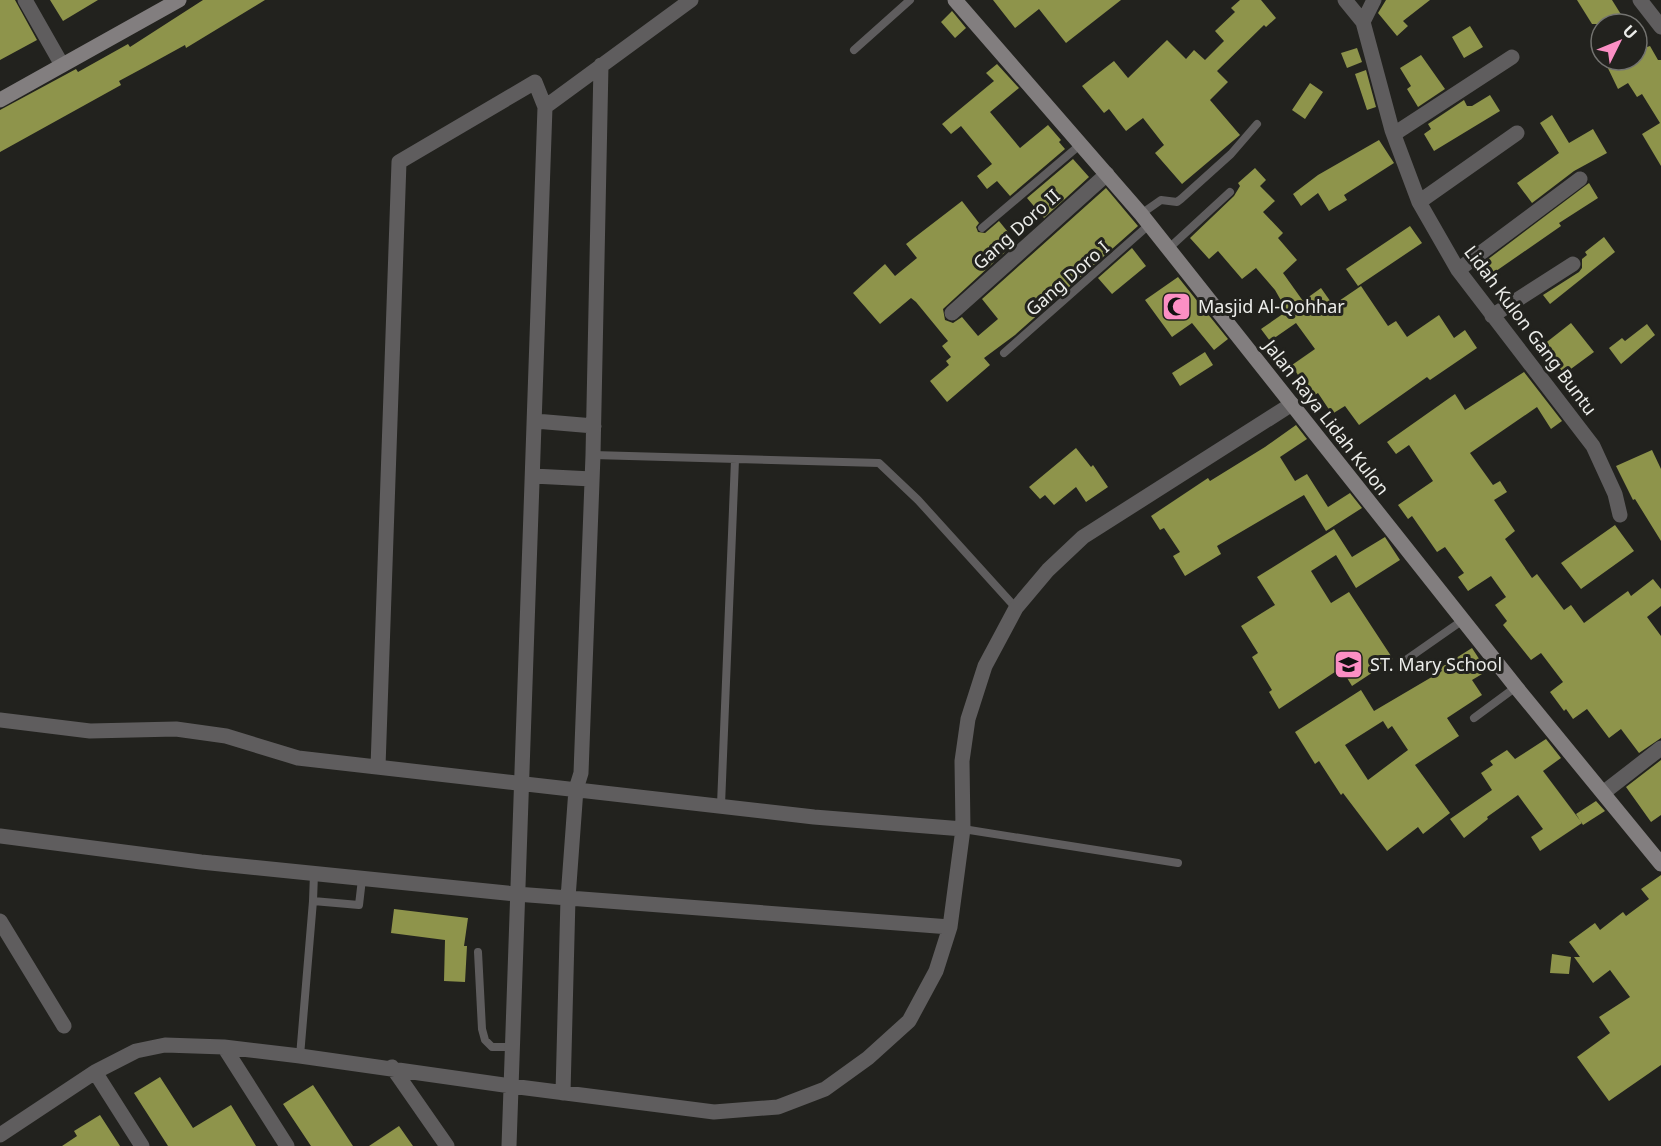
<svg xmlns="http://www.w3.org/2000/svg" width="1661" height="1146" font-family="'Noto Sans',sans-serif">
	<rect width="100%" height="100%" fill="#22221e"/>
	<path fill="#8e944b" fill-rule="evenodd" d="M 0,0 L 15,0 L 37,40 L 0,60 Z
		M 50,0 L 98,0 L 63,21 Z
		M 203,0 L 265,0 L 186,48 L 185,45 L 145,67 L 119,81 L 121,85 L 0,152 L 0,110 L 76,69 L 78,72 L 128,44 L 130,47 Z
		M 993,0 L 1121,0 L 1066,43 L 1039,9 L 1015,28 Z
		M 1240,0 L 1261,0 L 1276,18 L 1266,27 L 1264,25 L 1217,71 L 1228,82 L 1210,100 L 1240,135 L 1182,184 L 1155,153 L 1164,145 L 1143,118 L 1126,131 L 1109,109 L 1104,113 L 1082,86 L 1114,61 L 1128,78 L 1167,40 L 1186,59 L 1194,50 L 1205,60 L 1224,41 L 1215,31 L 1235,12 L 1231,8 Z
		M 1386,0 L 1430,0 L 1403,21 L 1408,26 L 1397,36 L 1378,13 Z
		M 1577,0 L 1612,0 L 1627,24 L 1592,24 Z
		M 952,11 L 966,28 L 955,38 L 941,22 Z
		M 1470,26 L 1483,47 L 1464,58 L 1452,37 Z
		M 1637,31 L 1647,47 L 1650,46 L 1658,60 L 1661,60 L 1661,166 L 1642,134 L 1660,123 L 1642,94 L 1637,97 L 1628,83 L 1618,89 L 1604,60 L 1637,60 Z
		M 1357,48 L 1362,62 L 1347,68 L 1341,53 Z
		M 1421,55 L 1445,89 L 1418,107 L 1407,89 L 1411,86 L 1400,68 Z
		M 997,64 L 1019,88 L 990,112 L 1020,148 L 1048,125 L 1061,140 L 1059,142 L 1065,149 L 1010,196 L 997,181 L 987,189 L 977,176 L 992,164 L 961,126 L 951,134 L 942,124 L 994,81 L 986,73 Z
		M 1366,70 L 1376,107 L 1367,110 L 1355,74 Z
		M 1310,83 L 1323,92 L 1305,119 L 1292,110 Z
		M 1490,95 L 1500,111 L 1434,151 L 1424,134 L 1431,129 L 1428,124 L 1464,100 L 1467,106 L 1472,106 Z
		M 1552,115 L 1569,143 L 1593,129 L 1607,153 L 1574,171 L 1532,203 L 1517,183 L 1559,153 L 1540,123 Z
		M 1379,140 L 1394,163 L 1344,195 L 1347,200 L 1329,211 L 1318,193 L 1301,206 L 1293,194 L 1318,175 Z
		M 1073,159 L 1089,177 L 1044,218 L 1027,198 Z
		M 1255,168 L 1266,180 L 1260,186 L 1275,201 L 1263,212 L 1283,233 L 1278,238 L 1297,260 L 1283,273 L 1303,301 L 1321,288 L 1333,305 L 1361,286 L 1388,326 L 1396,321 L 1407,337 L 1439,315 L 1454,338 L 1465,330 L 1477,348 L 1430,380 L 1427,377 L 1359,425 L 1345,406 L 1332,414 L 1318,393 L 1311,397 L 1292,365 L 1315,349 L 1296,323 L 1270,341 L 1261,329 L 1287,311 L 1275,290 L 1256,268 L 1242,279 L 1218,251 L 1209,259 L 1190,238 L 1234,196 L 1240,186 L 1238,183 Z
		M 1589,183 L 1598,198 L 1559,223 L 1561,226 L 1486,278 L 1479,266 Z
		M 1106,188 L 1138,226 L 1015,335 L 984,358 L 990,365 L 947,402 L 930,381 L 949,365 L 946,361 L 951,357 L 942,346 L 948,341 L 916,302 L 911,298 L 880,324 L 853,293 L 885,264 L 895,276 L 917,258 L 906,244 L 962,201 L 979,223 L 976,227 L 978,232 L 985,233 L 999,221 L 1016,242 L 943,309 L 945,320 L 953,323 L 962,317 L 978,336 L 998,319 L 982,299 Z
		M 1410,226 L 1422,243 L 1358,286 L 1346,269 Z
		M 1604,237 L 1615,252 L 1550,304 L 1543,295 L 1579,272 L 1582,268 L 1582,259 L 1587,255 L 1585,252 Z
		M 1132,248 L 1146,266 L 1112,294 L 1098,278 Z
		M 1178,277 L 1228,339 L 1214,350 L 1192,323 L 1172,337 L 1145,300 Z
		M 1571,323 L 1594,352 L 1564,374 L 1543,345 Z
		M 1647,324 L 1655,335 L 1621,364 L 1609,348 L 1622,338 L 1625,341 Z
		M 1205,352 L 1213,365 L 1180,386 L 1172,373 Z
		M 1524,372 L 1562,421 L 1551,429 L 1537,407 L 1470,453 L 1493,485 L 1500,481 L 1507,492 L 1494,500 L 1515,531 L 1505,539 L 1532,578 L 1537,574 L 1564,610 L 1571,605 L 1584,623 L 1628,591 L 1631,596 L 1653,579 L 1661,589 L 1661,606 L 1647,617 L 1661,636 L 1661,738 L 1639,753 L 1621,729 L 1609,738 L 1587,709 L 1573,719 L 1566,709 L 1564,711 L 1550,692 L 1563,682 L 1541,653 L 1531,660 L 1503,625 L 1507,621 L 1495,605 L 1506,597 L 1491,576 L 1468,591 L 1458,577 L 1464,573 L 1445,547 L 1437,552 L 1412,516 L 1408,519 L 1398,505 L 1433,481 L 1409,445 L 1396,454 L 1387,442 L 1455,394 L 1465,410 Z
		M 1296,425 L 1307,439 L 1280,457 L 1295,481 L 1307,474 L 1328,507 L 1350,493 L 1362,508 L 1326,531 L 1304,495 L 1217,546 L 1221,554 L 1185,576 L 1173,556 L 1180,552 L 1164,528 L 1160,530 L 1151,516 L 1208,478 L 1210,481 L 1265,447 Z
		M 1076,448 L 1091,467 L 1093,465 L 1108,487 L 1086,502 L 1076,487 L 1054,505 L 1045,495 L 1040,499 L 1029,487 Z
		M 1652,450 L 1661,469 L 1661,541 L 1635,499 L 1633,500 L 1616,466 Z
		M 1615,525 L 1634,551 L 1581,589 L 1561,563 Z
		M 1334,529 L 1352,557 L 1385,537 L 1400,560 L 1356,588 L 1336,555 L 1311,571 L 1331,603 L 1349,592 L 1393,659 L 1352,686 L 1341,668 L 1279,709 L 1269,692 L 1272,690 L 1252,657 L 1258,653 L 1241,626 L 1275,605 L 1257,577 Z
		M 1472,648 L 1487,671 L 1472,680 L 1482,695 L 1447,718 L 1459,736 L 1415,765 L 1450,813 L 1423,834 L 1418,827 L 1387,851 L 1343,793 L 1341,795 L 1319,761 L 1315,764 L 1295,732 L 1361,690 L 1374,711 L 1442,671 L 1440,668 ZM 1383,721 L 1388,729 L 1392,726 L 1408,750 L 1368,780 L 1345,745 Z
		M 1546,739 L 1561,758 L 1543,771 L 1582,823 L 1540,851 L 1531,837 L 1543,829 L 1518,795 L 1487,817 L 1488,819 L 1464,838 L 1450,819 L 1492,790 L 1481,773 L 1493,765 L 1490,761 L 1507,750 L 1515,759 Z
		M 1661,760 L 1661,815 L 1651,822 L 1626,787 Z
		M 1596,801 L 1605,811 L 1583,825 L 1576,814 Z
		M 1661,875 L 1661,1065 L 1609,1101 L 1577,1057 L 1610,1033 L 1599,1017 L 1630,997 L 1610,970 L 1593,983 L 1574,957 L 1580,957 L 1569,942 L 1595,923 L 1600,930 L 1623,912 L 1626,916 L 1649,899 L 1641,889 Z
		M 394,909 L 468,918 L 464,946 L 467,946 L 465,982 L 444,981 L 445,940 L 391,933 Z
		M 1552,954 L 1571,957 L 1569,974 L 1550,973 Z
		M 160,1077 L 193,1128 L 231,1105 L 256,1146 L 168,1146 L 134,1093 Z
		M 313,1085 L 332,1114 L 353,1146 L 311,1146 L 283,1104 Z
		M 100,1115 L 120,1146 L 62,1146 L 77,1136 L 74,1131 Z
		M 399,1126 L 413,1146 L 369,1146 Z"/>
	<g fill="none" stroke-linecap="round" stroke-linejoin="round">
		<path stroke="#5f5d5e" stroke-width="8" d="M 854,50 L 910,0
			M 1141,214 L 1161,200 L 1177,202 L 1181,199 L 1231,154 L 1257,124
			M 982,228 L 1081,144
			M 1168,249 L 1230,192
			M 1004,353 L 1150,224
			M 593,455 L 879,463 L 918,500 L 1016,608
			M 1403,662 L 1463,620
			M 1474,718 L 1516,687
			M 721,805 L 735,460
			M 963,829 L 1178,863
			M 313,901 L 314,874
			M 478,952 L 482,1029 L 485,1040 L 492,1047 L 512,1047
			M 300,1056 L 313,901 L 359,905 L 362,879"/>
		<path stroke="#5f5d5e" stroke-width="15" d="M 25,0 L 62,65
			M 1345,0 L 1363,22 L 1392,130 L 1419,202 L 1458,270 L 1593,446 L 1615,494 L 1620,515
			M 1640,0 L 1661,27
			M 1363,22 L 1374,0
			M 545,107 L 691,0
			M 1394,134 L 1512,57
			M 1419,202 L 1517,133
			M 1458,270 L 1580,179
			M 952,313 L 1107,174
			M 1492,316 L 1573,264
			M 535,421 L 594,426
			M 533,476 L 592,479
			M 0,720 L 90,731 L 176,729 L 226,736 L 298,758 L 814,817 L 963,829
			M 378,767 L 399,162 L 535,82 L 545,107 L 509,1146
			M 1603,793 L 1661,748
			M 0,836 L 201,862 L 516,894 L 950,927
			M 0,921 L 64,1026
			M 224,1047 L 287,1146
			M 392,1067 L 447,1146
			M 95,1072 L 142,1146
			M 563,1093 L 568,898 L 576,789 L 581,773 L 593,455 L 601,65
			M 0,1135 L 95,1072 L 136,1051 L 165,1045 L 224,1047 L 300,1056 L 511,1086 L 714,1112 L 778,1107 L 825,1089 L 868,1058 L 909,1021 L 936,971 L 950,927 L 963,829 L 962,761 L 968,719 L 985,666 L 1016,608 L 1048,570 L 1083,537 L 1292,404"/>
		<path stroke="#827e7f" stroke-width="15" d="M 955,0 L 1141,214 L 1516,687 L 1661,864
			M 0,100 L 179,0"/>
	</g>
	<defs>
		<symbol id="mosque-square" viewBox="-11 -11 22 22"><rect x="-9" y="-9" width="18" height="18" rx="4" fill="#fb8fc4" stroke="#22221e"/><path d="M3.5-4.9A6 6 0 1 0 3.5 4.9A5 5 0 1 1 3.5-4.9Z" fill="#111"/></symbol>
		<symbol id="school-square" viewBox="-11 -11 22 22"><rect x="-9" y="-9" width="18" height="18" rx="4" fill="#fb8fc4" stroke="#22221e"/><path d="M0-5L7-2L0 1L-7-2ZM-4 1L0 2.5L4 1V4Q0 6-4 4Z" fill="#111"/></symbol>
	</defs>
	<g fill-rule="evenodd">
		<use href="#mosque-square" x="1160" y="290" width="33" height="33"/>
		<use href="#school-square" x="1332" y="648" width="33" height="33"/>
	</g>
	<g text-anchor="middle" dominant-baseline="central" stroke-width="6" stroke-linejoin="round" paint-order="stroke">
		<g font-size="18" fill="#ecedea" stroke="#22221e">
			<text transform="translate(1016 229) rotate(-42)">Gang Doro II</text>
			<text transform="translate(1067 278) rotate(-41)">Gang Doro I</text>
			<text transform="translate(1531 330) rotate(53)">Lidah Kulon Gang Buntu</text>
			<text transform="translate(1327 417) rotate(52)">Jalan Raya Lidah Kulon</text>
		</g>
		<g font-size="18" fill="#ecedea" stroke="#22221e" text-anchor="start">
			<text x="1198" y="306">Masjid Al-Qohhar</text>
			<text x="1370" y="664">ST. Mary School</text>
		</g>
	</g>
	<g transform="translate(1619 42) rotate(47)"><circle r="28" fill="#22221e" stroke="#737370" stroke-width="1.5"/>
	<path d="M0-4.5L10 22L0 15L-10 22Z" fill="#fb8fc4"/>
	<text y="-9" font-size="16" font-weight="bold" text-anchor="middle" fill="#ecedea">U</text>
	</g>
</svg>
